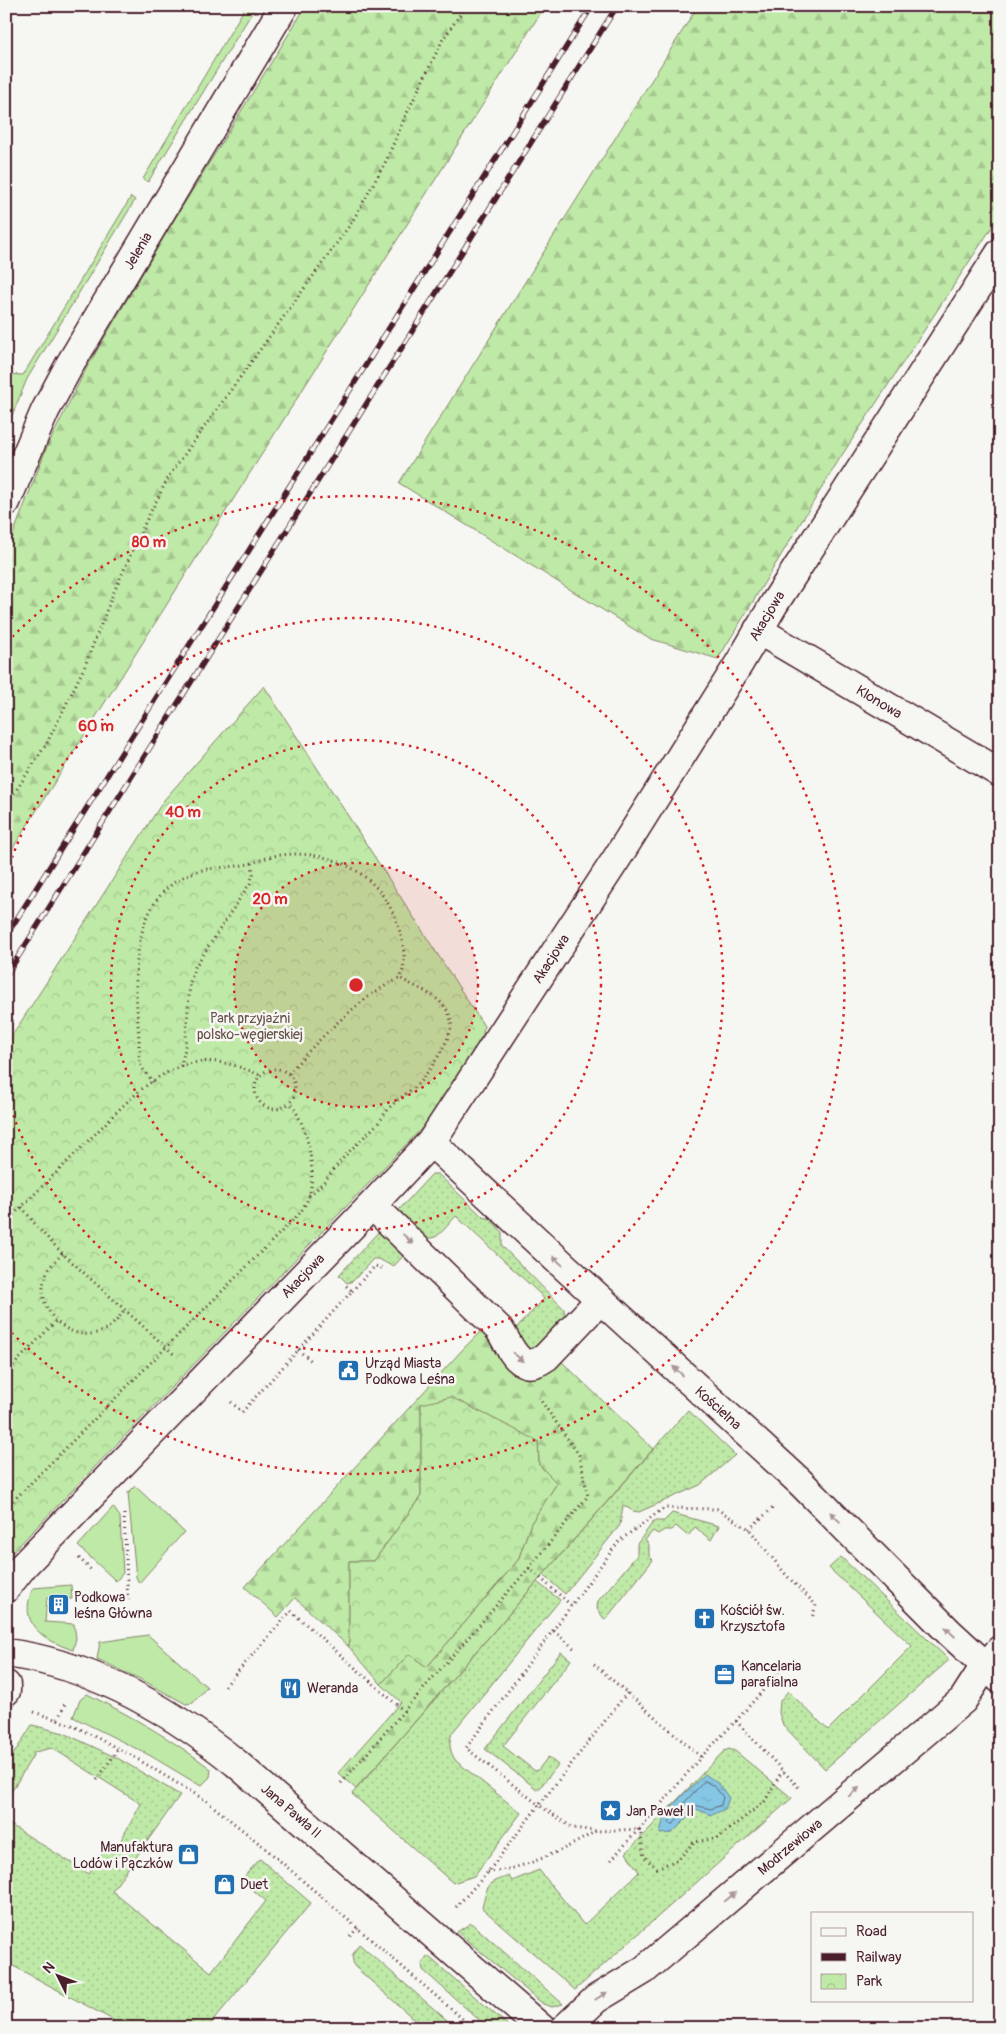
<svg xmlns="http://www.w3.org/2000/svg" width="1006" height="2034" font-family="Pangolin,sans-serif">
	<defs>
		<pattern id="forest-firs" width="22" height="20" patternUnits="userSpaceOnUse" patternTransform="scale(1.25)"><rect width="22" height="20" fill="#bee9a6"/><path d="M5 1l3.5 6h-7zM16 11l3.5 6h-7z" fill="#a5c78f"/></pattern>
		<pattern id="park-crowns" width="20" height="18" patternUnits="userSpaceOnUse" patternTransform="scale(1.25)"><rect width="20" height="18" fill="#bee9a6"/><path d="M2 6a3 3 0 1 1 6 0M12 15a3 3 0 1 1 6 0" fill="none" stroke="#a5c78f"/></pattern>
		<pattern id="garden-dots" width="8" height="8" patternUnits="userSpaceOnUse" patternTransform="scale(1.25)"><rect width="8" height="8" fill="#bee9a6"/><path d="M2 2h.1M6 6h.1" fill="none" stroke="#a5c78f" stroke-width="1.8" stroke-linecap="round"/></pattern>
		<pattern id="water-ripples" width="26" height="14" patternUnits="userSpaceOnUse" patternTransform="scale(1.25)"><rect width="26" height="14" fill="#84c7e5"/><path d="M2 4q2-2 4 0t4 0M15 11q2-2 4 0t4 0" fill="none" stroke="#74aac5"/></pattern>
	</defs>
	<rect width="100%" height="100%" fill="#f6f6f2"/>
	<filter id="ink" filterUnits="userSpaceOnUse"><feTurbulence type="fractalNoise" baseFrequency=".02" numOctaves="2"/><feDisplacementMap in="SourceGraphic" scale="10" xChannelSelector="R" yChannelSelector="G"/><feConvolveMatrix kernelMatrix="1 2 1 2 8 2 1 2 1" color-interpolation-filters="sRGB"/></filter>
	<g filter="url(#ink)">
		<path fill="#bee9a6" stroke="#848468" d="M 246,6 L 256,6 L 148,182 L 143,179 Z
			M 131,197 L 135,200 L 27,379 L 6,430 L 6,374 L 23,375 Z
			M 135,1486 L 184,1532 L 139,1583 L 136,1577 L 128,1493 Z
			M 113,1507 L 120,1517 L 123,1573 L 116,1581 L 78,1546 Z
			M 71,1585 L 72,1599 L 47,1598 L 45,1622 L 74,1624 L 76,1638 L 73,1650 C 43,1640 17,1624 33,1588 Z
			M 148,1635 L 207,1687 L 193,1703 L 186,1704 L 140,1679 L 97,1659 L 100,1642 Z
			M 87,1694 C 131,1716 172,1739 211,1769 L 210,1777 L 201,1786 L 149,1755 L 73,1717 L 80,1700 Z"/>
		<path fill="url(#forest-firs)" stroke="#848468" d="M 306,6 L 545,6 L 6,859 L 6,556 L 9,545 L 46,449 L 86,369 L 174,220 Z
			M 698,6 L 1000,6 L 1000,215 L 840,458 L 718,659 L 648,638 L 399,483 Z
			M 488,1330 L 559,1359 L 653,1449 L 356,1789 L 338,1773 L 401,1702 L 381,1684 L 409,1654 L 427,1667 L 518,1560 L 531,1523 L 557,1483 L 539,1465 L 538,1441 L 421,1404 L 421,1496 L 374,1561 L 349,1561 L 349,1647 L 295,1598 L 278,1617 L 245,1587 L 464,1348 L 481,1331 Z"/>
		<path fill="url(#park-crowns)" stroke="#848468" d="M 264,686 L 484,1026 L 481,1050 L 426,1124 L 6,1559 L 6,1045 L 164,800 Z
			M 451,1397 L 538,1441 L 539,1465 L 557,1483 L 531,1523 L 518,1560 L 427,1667 L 409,1654 L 381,1684 L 349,1647 L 349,1561 L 374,1561 L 421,1496 L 421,1404 Z"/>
		<path fill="url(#garden-dots)" stroke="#848468" d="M 432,1174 L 438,1174 L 483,1217 L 491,1219 L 502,1232 L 502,1246 L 564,1309 L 565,1319 L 536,1349 L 529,1351 L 515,1336 L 516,1328 L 544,1299 L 540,1294 L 456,1216 C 450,1222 444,1231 437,1236 C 421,1245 406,1223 396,1213 Z
			M 381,1229 L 406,1253 L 394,1266 C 385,1264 381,1258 373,1259 L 353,1281 L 347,1283 L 339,1275 Z
			M 688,1410 L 735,1455 L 700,1485 L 639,1512 L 633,1511 L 623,1505 L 620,1525 L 565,1594 L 543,1575 Z
			M 672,1513 L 719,1526 L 711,1540 L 695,1527 L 688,1536 L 676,1526 L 671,1530 L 664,1530 L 658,1534 L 653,1531 L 645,1540 L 649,1545 L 649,1556 L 653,1560 L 605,1620 L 597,1609 L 598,1601 L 637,1555 L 637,1544 L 654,1521 L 664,1521 Z
			M 841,1557 L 949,1660 L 825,1769 L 783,1725 L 779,1713 L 780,1701 L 788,1691 L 828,1730 L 912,1646 L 829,1568 Z
			M 537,1582 L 560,1600 L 452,1733 C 448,1744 450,1752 456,1761 L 521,1813 L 474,1876 L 453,1883 L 352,1794 Z
			M 561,1652 L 571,1660 L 503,1746 L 535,1771 L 538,1770 L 548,1757 L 558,1765 L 538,1790 L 485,1749 Z
			M 32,1725 L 64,1733 L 119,1759 L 180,1795 L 112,1891 L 211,1972 L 266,1901 L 241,1880 L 260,1859 L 311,1903 L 207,2028 L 109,2028 L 113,2020 L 6,1962 L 6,1822 L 89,1874 L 109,1843 L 117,1847 L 141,1804 L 52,1748 L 35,1752 L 6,1801 L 6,1766 Z
			M 729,1749 L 735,1751 L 792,1798 L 575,1990 L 482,1908 C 487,1885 487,1883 509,1876 L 512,1881 L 539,1870 L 584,1925 L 639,1872 L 626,1853 L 724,1751 Z
			M 471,1923 L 563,2004 L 552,2007 L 543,2004 L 457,1932 Z
			M 359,1944 L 456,2028 L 424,2028 L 354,1966 L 352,1956 Z
			M 428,1956 L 511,2028 L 488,2028 L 423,1970 L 422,1964 Z"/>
		<path fill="url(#water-ripples)" stroke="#6d849b" d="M 705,1774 L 719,1784 L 729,1798 L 725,1809 L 712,1815 L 696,1809 L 672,1833 L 660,1834 C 662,1810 689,1790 705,1774 Z"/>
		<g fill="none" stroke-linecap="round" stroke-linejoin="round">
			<path stroke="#616275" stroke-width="1" d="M 705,1781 L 715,1787 L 723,1797 L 721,1805 L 711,1809 L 694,1805 L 673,1824 L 670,1824 L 669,1822 L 672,1816 Z"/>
			<defs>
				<path id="minor" d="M 6,502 L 45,411 L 69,366 L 284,6
					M 758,630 L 1000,773
					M 431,1142 L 565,1267 L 800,1482 L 950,1633 L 1000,1679
					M 372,1205 L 499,1329 C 511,1346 518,1377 546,1357 L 600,1300
					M 6,1588 L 24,1565 L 372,1205 L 431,1142 L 617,858 L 740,662 L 774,604 L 1000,253
					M 6,1653 C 92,1664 170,1710 236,1763 L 541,2028
					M 6,1685 L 6,1691
					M 565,2028 L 596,1999 L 644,1970 L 963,1700 L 981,1672 L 1000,1650"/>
			</defs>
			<use href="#minor" stroke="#4a1f2b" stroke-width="31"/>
			<path stroke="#4a1f2b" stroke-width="3" stroke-dasharray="1 4" stroke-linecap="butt" d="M 6,806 L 47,743 L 84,668 L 113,594 L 145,523 L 169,476 L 352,222 L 385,163 L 406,115 L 443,39 L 466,6
				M 181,1066 L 185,1049 L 190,982 L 195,967 L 250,883 L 253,874 L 252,863
				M255 1089a20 20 0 1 1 40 0a20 20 0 1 1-40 0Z
				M 153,1082 C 149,1076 142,1070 140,1063 C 139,1056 139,1048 139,1041 C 138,1024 137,1008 136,991 C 135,944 144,889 195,872 C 210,867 227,868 243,865 C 256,863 267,856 280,855 C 331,849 379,872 397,923 C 403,939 408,962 400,978 C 360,996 317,1041 288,1074
				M 309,1195 C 324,1185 333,1169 345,1156 C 356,1144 369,1133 380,1121 C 383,1117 385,1112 389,1108 C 399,1097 414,1090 423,1078 C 432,1067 454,1035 451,1021 C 447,997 417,989 400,978
				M 22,1207 L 38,1228 L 63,1254 L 176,1356
				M 6,1222 C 33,1196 59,1170 85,1144 C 116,1114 149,1072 193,1063 C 217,1058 239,1066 260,1075
				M 63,1254 C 10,1294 74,1362 115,1322 C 119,1318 122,1313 125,1309
				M 352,1291 L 375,1266 L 385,1269
				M 298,1350 L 313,1362
				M 6,1373 L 56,1321
				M 231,1402 L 242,1412 L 352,1291 L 344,1284
				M 6,1508 L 300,1213 C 303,1208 307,1202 309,1196 C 317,1169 307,1124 290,1103
				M 124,1514 L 128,1603
				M 749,1529 L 775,1506
				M 79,1558 L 93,1572
				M 529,1568 L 572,1606
				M 554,1631 L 576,1650
				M 594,1664 L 701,1757
				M 225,1686 L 291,1611 L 404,1711
				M 627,1693 L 539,1805 L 573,1828 L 597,1831 L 640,1829 L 701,1757 L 736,1721 L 779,1672
				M 34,1712 L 72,1725 L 129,1754 L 205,1800 L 265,1848 L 473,2028
				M 58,1719 L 65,1704
				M 736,1721 L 801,1790
				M 97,1780 L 118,1749
				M 341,1783 L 529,1568 L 588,1496 L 579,1455 L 539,1398
				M 640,1829 L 644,1857 L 657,1868 L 679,1859 L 694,1842 L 718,1838 L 765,1801 L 782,1771
				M 611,1860 L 639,1829
				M 488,1872 C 522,1870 567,1849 596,1831
				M 456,1907 L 488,1872 L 539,1805 L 466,1748 L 619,1541 L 664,1508 L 717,1509 L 749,1529 L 787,1576 L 816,1605 L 812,1618
				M 350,1936 L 358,1928"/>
			<use href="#minor" stroke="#f6f6f2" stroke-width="28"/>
			<defs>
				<path id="rail" d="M 6,936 L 592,6
					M 6,976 L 617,6"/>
			</defs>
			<use href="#rail" stroke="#4a1f2b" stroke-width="5.5"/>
			<use href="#rail" stroke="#f6f6f2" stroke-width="4" stroke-dasharray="11" stroke-linecap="butt"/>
		</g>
		<defs><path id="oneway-solid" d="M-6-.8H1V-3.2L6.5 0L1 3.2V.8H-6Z" transform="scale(1.25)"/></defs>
		<g fill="#a99598">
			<use href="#oneway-solid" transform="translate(408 1239) rotate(43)"/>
			<use href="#oneway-solid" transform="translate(558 1261) rotate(-137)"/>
			<use href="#oneway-solid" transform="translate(518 1357) rotate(40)"/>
			<use href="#oneway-solid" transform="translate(678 1371) rotate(-138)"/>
			<use href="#oneway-solid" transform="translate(835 1517) rotate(-135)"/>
			<use href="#oneway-solid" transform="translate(950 1632) rotate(-136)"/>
			<use href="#oneway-solid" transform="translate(854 1792) rotate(-40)"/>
			<use href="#oneway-solid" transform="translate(730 1897) rotate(-40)"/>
			<use href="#oneway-solid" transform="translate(601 1996) rotate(-32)"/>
		</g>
	</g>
	<circle cx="356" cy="985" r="122" fill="#d62828" fill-opacity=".12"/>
	<g fill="none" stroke="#d62828" stroke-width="2.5" stroke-dasharray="2.5 5">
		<circle cx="356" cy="985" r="122"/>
		<circle cx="356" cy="985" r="245"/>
		<path d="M7 872A367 367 0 1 1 7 1098"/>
		<path d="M7 642A489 489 0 1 1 7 1328"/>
	</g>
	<defs>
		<symbol id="civic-square" viewBox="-11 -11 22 22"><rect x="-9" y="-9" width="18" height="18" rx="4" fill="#1f6fb2" stroke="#f6f6f2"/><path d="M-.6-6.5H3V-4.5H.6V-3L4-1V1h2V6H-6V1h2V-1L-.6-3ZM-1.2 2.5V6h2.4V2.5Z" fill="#fff"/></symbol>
		<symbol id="building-square" viewBox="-11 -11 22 22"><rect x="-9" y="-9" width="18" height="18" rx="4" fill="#1f6fb2" stroke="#f6f6f2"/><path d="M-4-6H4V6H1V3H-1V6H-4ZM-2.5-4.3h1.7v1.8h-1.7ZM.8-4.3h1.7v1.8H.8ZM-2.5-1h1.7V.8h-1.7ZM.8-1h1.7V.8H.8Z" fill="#fff"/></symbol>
		<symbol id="church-square" viewBox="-11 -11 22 22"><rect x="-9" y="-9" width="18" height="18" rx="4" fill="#1f6fb2" stroke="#f6f6f2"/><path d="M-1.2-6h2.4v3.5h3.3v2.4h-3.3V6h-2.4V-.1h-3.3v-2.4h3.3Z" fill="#fff"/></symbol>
		<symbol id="office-square" viewBox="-11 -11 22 22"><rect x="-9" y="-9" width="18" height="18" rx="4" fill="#1f6fb2" stroke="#f6f6f2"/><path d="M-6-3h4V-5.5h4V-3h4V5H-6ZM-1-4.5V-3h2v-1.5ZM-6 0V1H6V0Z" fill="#fff"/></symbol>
		<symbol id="restaurant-square" viewBox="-11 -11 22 22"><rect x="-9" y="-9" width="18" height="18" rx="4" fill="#1f6fb2" stroke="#f6f6f2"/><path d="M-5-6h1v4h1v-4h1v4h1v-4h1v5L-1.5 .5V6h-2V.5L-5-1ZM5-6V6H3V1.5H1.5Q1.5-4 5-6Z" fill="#fff"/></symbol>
		<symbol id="sight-square" viewBox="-11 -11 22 22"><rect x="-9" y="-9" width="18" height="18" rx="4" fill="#1f6fb2" stroke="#f6f6f2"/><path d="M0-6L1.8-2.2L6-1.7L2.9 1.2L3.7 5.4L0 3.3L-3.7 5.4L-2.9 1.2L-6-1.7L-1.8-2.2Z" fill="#fff"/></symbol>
		<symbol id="shop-square" viewBox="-11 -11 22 22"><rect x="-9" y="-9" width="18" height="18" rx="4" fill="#1f6fb2" stroke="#f6f6f2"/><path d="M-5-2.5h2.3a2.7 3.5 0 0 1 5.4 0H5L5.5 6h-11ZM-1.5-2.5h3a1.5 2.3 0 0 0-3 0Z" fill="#fff"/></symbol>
	</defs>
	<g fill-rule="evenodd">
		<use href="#civic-square" x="336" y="1358" width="25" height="25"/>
		<use href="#building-square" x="46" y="1592" width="25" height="25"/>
		<use href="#church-square" x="692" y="1606" width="25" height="25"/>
		<use href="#office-square" x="712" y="1662" width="25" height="25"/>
		<use href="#restaurant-square" x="278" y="1676" width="25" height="25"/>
		<use href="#sight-square" x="598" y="1798" width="25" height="25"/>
		<use href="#shop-square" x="176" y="1842" width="25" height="25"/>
		<use href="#shop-square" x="212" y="1872" width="25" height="25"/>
	</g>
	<g text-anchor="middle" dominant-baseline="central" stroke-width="5" stroke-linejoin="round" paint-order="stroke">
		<g font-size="14" fill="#4a1f2b" stroke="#f6f6f2">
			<text transform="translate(138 251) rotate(-59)">Jelenia</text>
			<text transform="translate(767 616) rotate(-59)">Akacjowa</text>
			<text transform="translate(879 702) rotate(31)">Klonowa</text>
			<text transform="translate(551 959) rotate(-57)">Akacjowa</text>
			<text transform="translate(303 1276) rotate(-46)">Akacjowa</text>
			<text transform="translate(718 1408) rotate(42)">Kościelna</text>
			<text transform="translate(291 1811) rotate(41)">Jana Pawła II</text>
			<text transform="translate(790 1847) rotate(-40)">Modrzewiowa</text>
		</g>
		<g font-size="14" fill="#67524a" stroke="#f6f6f2">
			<text x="250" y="1018">Park przyjaźni<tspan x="250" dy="16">polsko-węgierskiej</tspan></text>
		</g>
		<g font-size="14" fill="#4a1f2b" stroke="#f6f6f2" text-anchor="start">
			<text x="365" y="1363">Urząd Miasta<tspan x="365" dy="16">Podkowa Leśna</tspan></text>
			<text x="74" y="1597">Podkowa<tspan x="74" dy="16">leśna Główna</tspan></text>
			<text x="720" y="1610">Kościół św.<tspan x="720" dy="16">Krzysztofa</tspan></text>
			<text x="741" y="1666">Kancelaria<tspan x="741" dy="16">parafialna</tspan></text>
			<text x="307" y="1688">Weranda</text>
			<text x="626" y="1811">Jan Paweł II</text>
			<text x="173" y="1847" text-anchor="end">Manufaktura<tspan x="173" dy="16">Lodów i Pączków</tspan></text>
			<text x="240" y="1884">Duet</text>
		</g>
	</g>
	<circle cx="356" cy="985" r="8" fill="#d62828" stroke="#f6f6f2" stroke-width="2.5"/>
	<g font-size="15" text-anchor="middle" font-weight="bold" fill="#d62828" stroke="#f6f6f2" stroke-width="5" stroke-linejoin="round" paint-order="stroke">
		<text x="149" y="547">80 m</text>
		<text x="96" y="731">60 m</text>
		<text x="183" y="817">40 m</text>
		<text x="270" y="904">20 m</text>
	</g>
	<rect width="1006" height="2034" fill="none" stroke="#f6f6f2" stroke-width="25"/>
	<rect x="12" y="12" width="981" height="2009" fill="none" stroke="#4a1f2b" stroke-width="2" filter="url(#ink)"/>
	<rect x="811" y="1912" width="162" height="90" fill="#f6f6f2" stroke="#b1a0a2"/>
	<rect x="821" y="1928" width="25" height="8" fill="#f6f6f2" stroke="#b1a0a2"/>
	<text x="856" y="1936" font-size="15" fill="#4a1f2b">Road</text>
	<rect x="821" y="1953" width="25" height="8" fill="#4a1f2b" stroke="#b1a0a2"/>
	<text x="856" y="1962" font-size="15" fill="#4a1f2b">Railway</text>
	<rect x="821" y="1974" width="25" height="15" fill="url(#park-crowns)" stroke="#b1a0a2"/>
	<text x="856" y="1986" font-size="15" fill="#4a1f2b">Park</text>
	<g transform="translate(58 1976) rotate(312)" stroke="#f6f6f2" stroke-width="4" paint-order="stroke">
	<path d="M0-4L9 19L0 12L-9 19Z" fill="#4a1f2b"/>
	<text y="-8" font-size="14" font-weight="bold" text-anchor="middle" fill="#4a1f2b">N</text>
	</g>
</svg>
